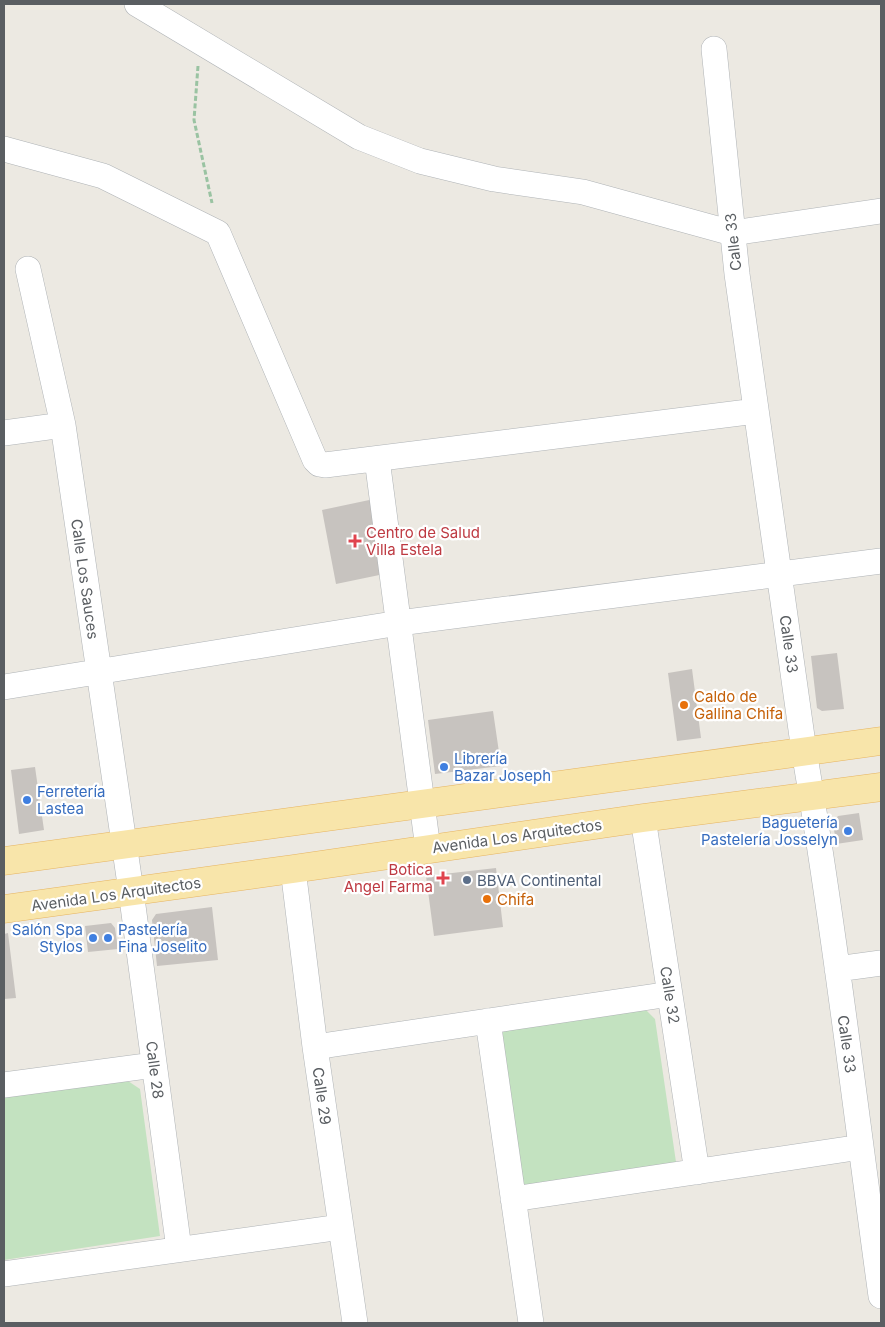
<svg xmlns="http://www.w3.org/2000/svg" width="885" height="1327" font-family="Inter,sans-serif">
	<rect width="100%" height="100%" fill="#ece9e2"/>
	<path fill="#c3e2c0" d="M 645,1009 L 655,1019 L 676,1162 L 526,1188 L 515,1180 L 494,1034 L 502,1027 Z
		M 128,1081 L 140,1089 L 160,1236 L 4,1260 L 4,1096 Z"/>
	<path fill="#c7c3bf" d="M 374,499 L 389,573 L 336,584 L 322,510 Z
		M 837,653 L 844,709 L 822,711 L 817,708 L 811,656 Z
		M 692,669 L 701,738 L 677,741 L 668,673 Z
		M 493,711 L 501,766 L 435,774 L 428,720 Z
		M 35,767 L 44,830 L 19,834 L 11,770 Z
		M 859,813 L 863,840 L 836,844 L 833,822 L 838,816 Z
		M 496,868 L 503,927 L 434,936 L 426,876 Z
		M 212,907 L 218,960 L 157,966 L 152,920 L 156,914 Z
		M 111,923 L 115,928 L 118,949 L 88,952 L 85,926 Z
		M 8,933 L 16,998 L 4,999 L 4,934 Z"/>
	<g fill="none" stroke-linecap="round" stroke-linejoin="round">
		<defs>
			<path id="minor" d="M 137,4 L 359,137 L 420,161 L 494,179 L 583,192 L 732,233 L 881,211
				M 714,49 L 737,274 L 804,751 C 835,932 856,1115 881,1296
				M 4,149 L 103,176 L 218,233 L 315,460 L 319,464 L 325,465 L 756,411
				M 28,269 L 63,425 L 131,891 L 179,1249
				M 4,433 L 63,425
				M 377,459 L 428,849
				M 4,687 L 399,623 L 881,561
				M 643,818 L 697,1172
				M 293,869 L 315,1047 L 355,1323
				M 837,969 L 881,963
				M 488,1021 L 531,1323
				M 315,1047 L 670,994
				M 4,1085 L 154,1065
				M 513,1199 L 861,1147
				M 4,1274 L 341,1227"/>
			<path id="primary" d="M 4,861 L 881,741
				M 4,909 L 293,869 L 643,818 L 881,787"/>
		</defs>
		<use href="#minor" stroke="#afb3b6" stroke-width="26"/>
		<use href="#primary" stroke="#e6b461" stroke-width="29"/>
		<path stroke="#9ac3a2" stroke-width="3" stroke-dasharray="5 2.5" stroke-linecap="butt" d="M 198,66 L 194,120 L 212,203"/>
		<use href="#minor" stroke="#fff" stroke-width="25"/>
		<use href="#primary" stroke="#f8e5aa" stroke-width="28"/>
	</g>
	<g fill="#e0444e" stroke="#fff" stroke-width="2">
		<path d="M352.5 533.5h5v5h5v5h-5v5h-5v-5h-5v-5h5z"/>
		<path d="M440.5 870.5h5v5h5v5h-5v5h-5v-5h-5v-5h5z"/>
	</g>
	<g fill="#e8710a" stroke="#fff" stroke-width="2">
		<circle cx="684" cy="705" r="5"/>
		<circle cx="487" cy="899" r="5"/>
	</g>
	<g fill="#3f7fe0" stroke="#fff" stroke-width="2">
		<circle cx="444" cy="767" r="5"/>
		<circle cx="27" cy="800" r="5"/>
		<circle cx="848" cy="831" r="5"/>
		<circle cx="93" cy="938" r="5"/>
		<circle cx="108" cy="938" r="5"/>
	</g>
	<circle fill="#5c6f8a" stroke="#fff" stroke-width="2" cx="467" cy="880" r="5"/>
	<g text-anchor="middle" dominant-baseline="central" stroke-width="4.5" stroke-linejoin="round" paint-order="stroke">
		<g font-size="15" fill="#5a5e62" stroke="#fff">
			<text transform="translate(733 242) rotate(-96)">Calle 33</text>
			<text transform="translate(85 579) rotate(82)">Calle Los Sauces</text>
			<text transform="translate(789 644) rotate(82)">Calle 33</text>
			<text transform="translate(517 836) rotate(-8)">Avenida Los Arquitectos</text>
			<text transform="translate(116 894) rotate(-8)">Avenida Los Arquitectos</text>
			<text transform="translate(670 995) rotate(81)">Calle 32</text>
			<text transform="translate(847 1044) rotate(82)">Calle 33</text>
			<text transform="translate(155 1070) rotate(83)">Calle 28</text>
			<text transform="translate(322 1096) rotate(82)">Calle 29</text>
		</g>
		<g font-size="15" fill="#be3a42" stroke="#fff" text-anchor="start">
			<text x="366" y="532">Centro de Salud<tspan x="366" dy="17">Villa Estela</tspan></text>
			<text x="433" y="869" text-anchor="end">Botica<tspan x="433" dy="17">Angel Farma</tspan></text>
		</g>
		<g font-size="15" fill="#c56008" stroke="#fff" text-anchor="start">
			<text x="694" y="696">Caldo de<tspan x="694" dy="17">Gallina Chifa</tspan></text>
			<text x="497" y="899">Chifa</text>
		</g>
		<g font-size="15" fill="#366cbe" stroke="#fff" text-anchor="start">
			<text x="454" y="758">Librería<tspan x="454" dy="17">Bazar Joseph</tspan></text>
			<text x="37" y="791">Ferretería<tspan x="37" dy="17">Lastea</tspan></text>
			<text x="838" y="822" text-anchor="end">Baguetería<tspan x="838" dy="17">Pastelería Josselyn</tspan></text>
			<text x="83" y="929" text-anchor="end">Salón Spa<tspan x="83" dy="17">Stylos</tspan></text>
			<text x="118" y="929">Pastelería<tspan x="118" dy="17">Fina Joselito</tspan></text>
		</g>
		<g font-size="15" fill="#4e5e75" stroke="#fff" text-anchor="start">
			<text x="477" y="880">BBVA Continental</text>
		</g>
	</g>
	<rect width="885" height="1327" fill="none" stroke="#5a5e62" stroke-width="10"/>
</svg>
